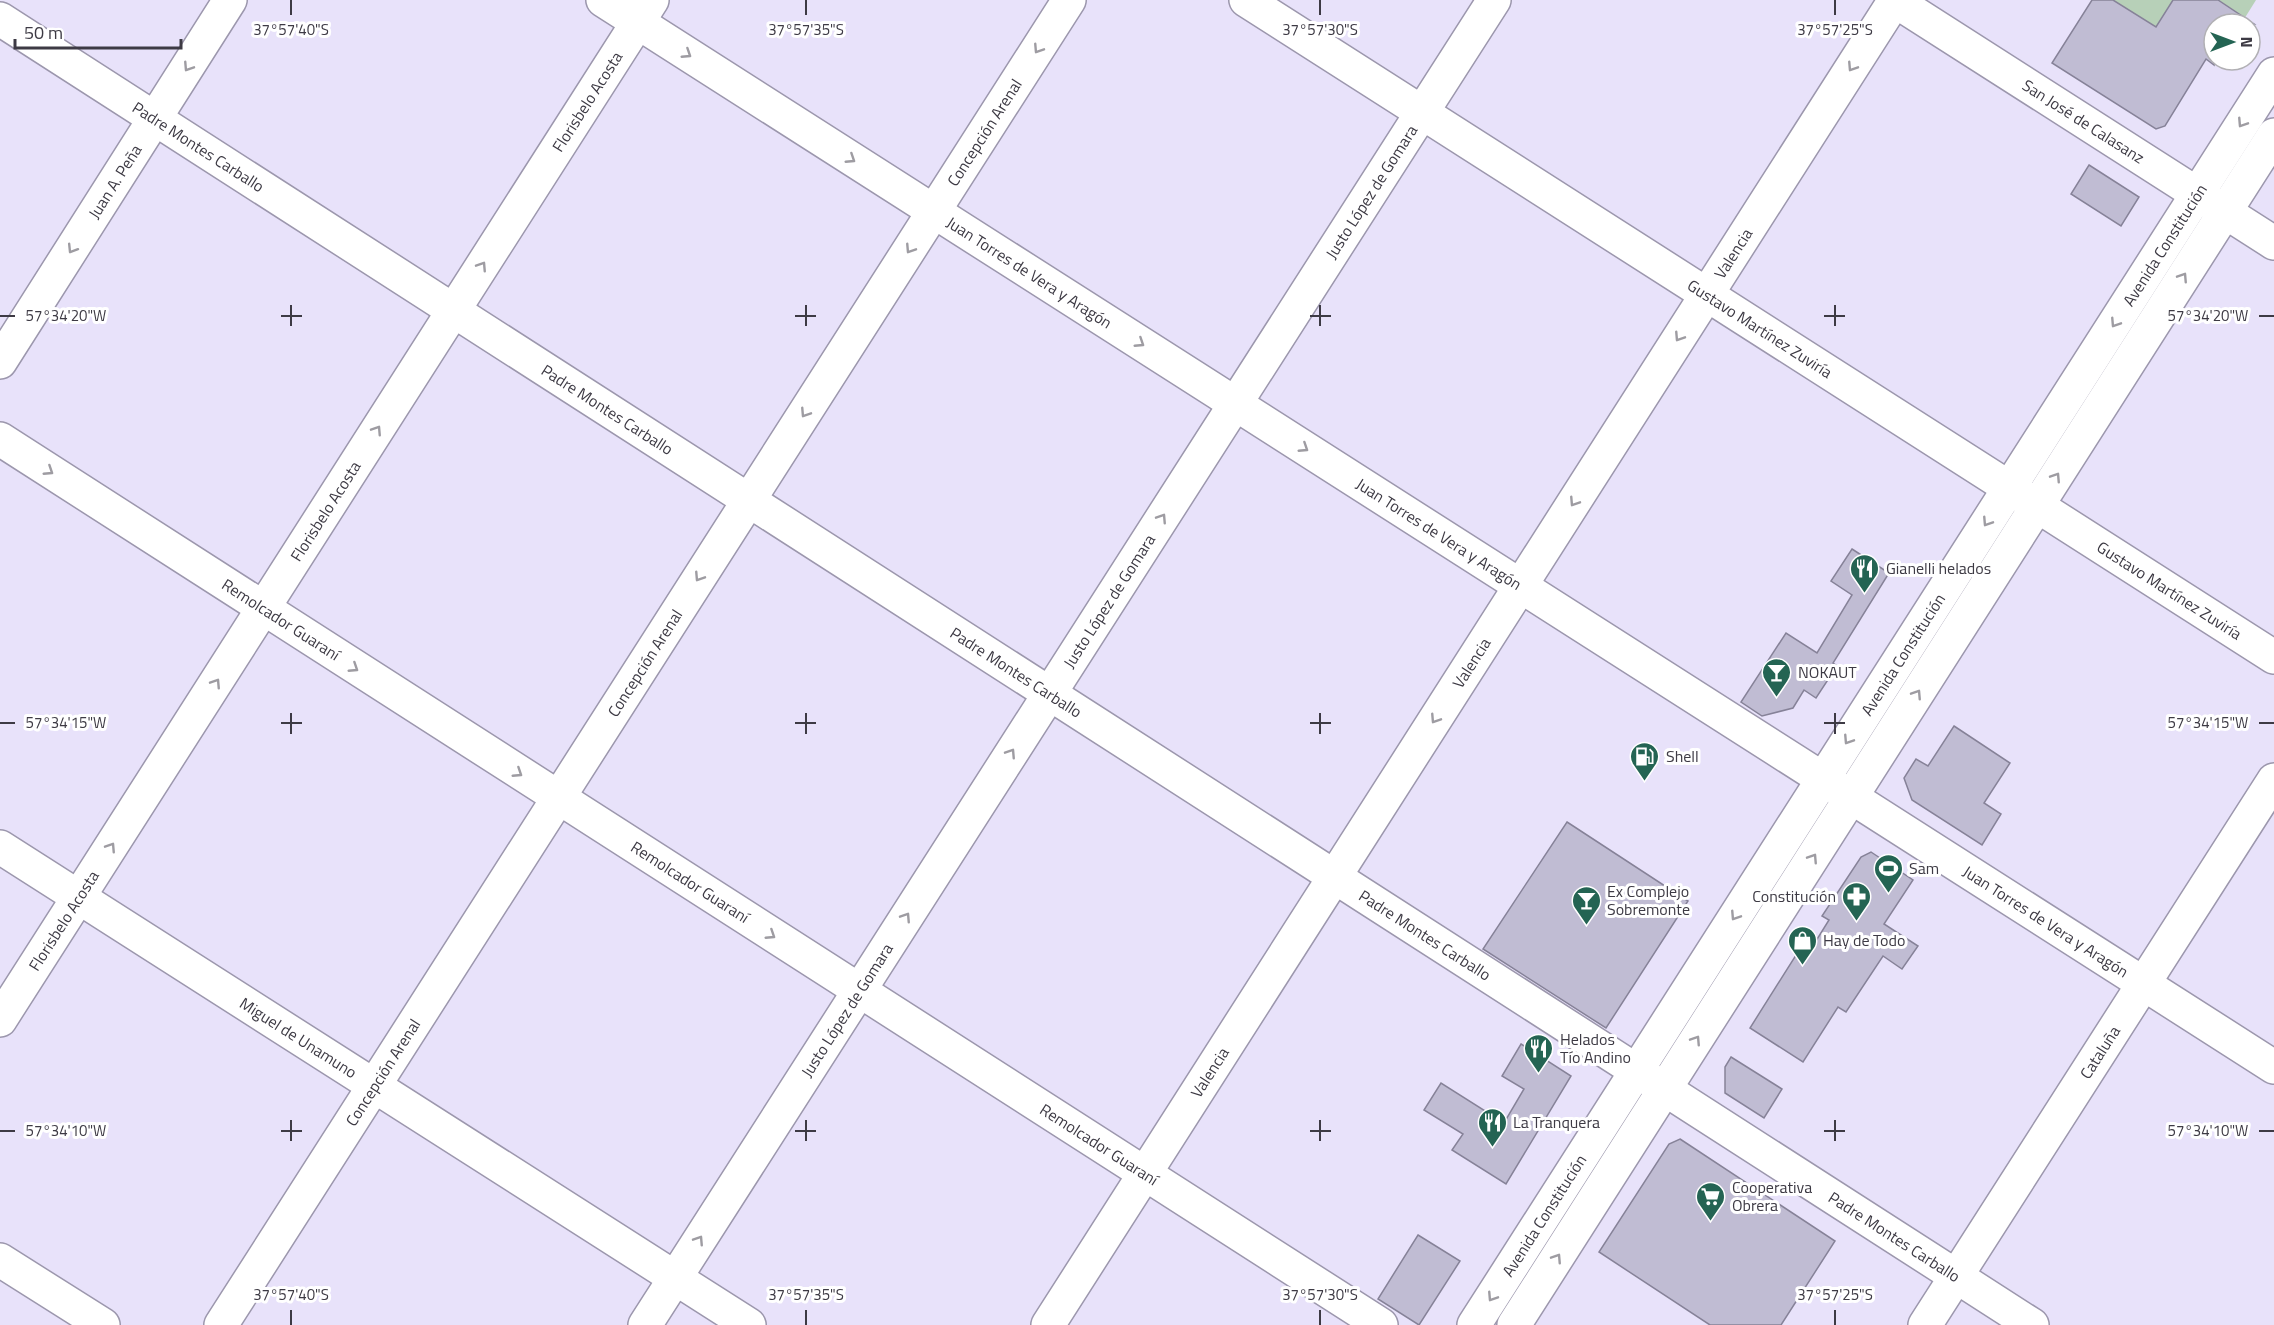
<svg xmlns="http://www.w3.org/2000/svg" width="2274" height="1325" font-family="'Titillium Web',sans-serif">
	<rect width="100%" height="100%" fill="#e8e2fa"/>
	<path fill="#b7d0b8" d="M 2113,0 L 2256,0 L 2241,24 L 2214,24 L 2214,60 L 2218,60 L 2215,65 Z"/>
	<path fill="#c0bcd3" stroke="#868298" stroke-width="1.5" d="M 2092,0 L 2113,0 L 2156,27 L 2173,0 L 2218,0 L 2254,24 L 2214,24 L 2214,65 L 2206,59 L 2165,126 L 2156,129 L 2052,63 Z
		M 2089,165 L 2139,197 L 2121,226 L 2071,194 Z
		M 1852,549 L 1889,573 L 1833,663 L 1837,666 L 1816,698 L 1804,690 L 1793,708 L 1762,716 L 1741,702 L 1786,633 L 1817,653 L 1852,595 L 1831,581 Z
		M 1954,726 L 2010,763 L 1984,803 L 2001,814 L 1982,845 L 1912,800 L 1904,778 L 1916,759 L 1928,766 Z
		M 1567,822 L 1688,901 L 1606,1028 L 1483,949 Z
		M 1871,852 L 1913,880 L 1884,924 L 1918,946 L 1902,969 L 1883,956 L 1846,1012 L 1838,1007 L 1803,1062 L 1750,1028 L 1803,944 L 1811,949 L 1829,920 L 1822,916 L 1861,857 Z
		M 1521,1044 L 1571,1076 L 1506,1184 L 1452,1150 L 1463,1134 L 1424,1110 L 1441,1083 L 1504,1123 L 1524,1089 L 1502,1076 Z
		M 1731,1057 L 1782,1089 L 1764,1118 L 1725,1093 L 1725,1067 Z
		M 1680,1139 L 1835,1241 L 1781,1325 L 1710,1325 L 1599,1252 L 1669,1144 Z
		M 1418,1235 L 1460,1261 L 1419,1325 L 1378,1299 Z"/>
	<g fill="none" stroke-linecap="round" stroke-linejoin="round">
		<defs>
			<g id="minor">
				<path id="s1" d="M 603,0 L 2274,1067"/>
				<path id="s2" d="M 1246,0 L 2274,657"/>
				<path id="s3" d="M 1894,0 L 2274,243"/>
				<path id="s4" d="M 0,19 L 2032,1325"/>
				<path id="s5" d="M 0,362 L 230,0"/>
				<path id="s6" d="M 0,439 L 1381,1325"/>
				<path id="s7" d="M 0,847 L 749,1325"/>
				<path id="s8" d="M 0,1020 L 652,0"/>
				<path d="M 0,1260 L 103,1325"/>
				<path id="s9" d="M 221,1325 L 1069,0"/>
				<path id="s10" d="M 645,1325 L 1494,0"/>
				<path id="s11" d="M 1048,1325 L 1895,0"/>
				<path id="s12" d="M 1925,1325 L 2274,780"/>
			</g>
			<g id="major">
				<path id="s13" d="M 1474,1325 L 2274,74"/>
				<path d="M 1514,1325 L 2274,135"/>
			</g>
		</defs>
		<use href="#minor" stroke="#9c97ad" stroke-width="36"/>
		<use href="#major" stroke="#9c97ad" stroke-width="36"/>
		<use href="#minor" stroke="#fff" stroke-width="33"/>
		<use href="#major" stroke="#fff" stroke-width="33"/>
	</g>
	<defs><path id="oneway-chevron" d="M-2-3.5L2.5 0L-2 3.5" fill="none" stroke-width="1.6" stroke-linecap="round" stroke-linejoin="round" transform="scale(1.5)"/></defs>
	<g stroke="#9e9ca2">
		<use href="#oneway-chevron" transform="translate(1038 49) rotate(123)"/>
		<use href="#oneway-chevron" transform="translate(687 54) rotate(33)"/>
		<use href="#oneway-chevron" transform="translate(188 67) rotate(123)"/>
		<use href="#oneway-chevron" transform="translate(1852 67) rotate(123)"/>
		<use href="#oneway-chevron" transform="translate(2242 123) rotate(123)"/>
		<use href="#oneway-chevron" transform="translate(851 159) rotate(33)"/>
		<use href="#oneway-chevron" transform="translate(72 249) rotate(122)"/>
		<use href="#oneway-chevron" transform="translate(910 249) rotate(123)"/>
		<use href="#oneway-chevron" transform="translate(482 266) rotate(-57)"/>
		<use href="#oneway-chevron" transform="translate(2183 277) rotate(-57)"/>
		<use href="#oneway-chevron" transform="translate(2115 323) rotate(123)"/>
		<use href="#oneway-chevron" transform="translate(1679 337) rotate(123)"/>
		<use href="#oneway-chevron" transform="translate(1140 343) rotate(33)"/>
		<use href="#oneway-chevron" transform="translate(805 413) rotate(123)"/>
		<use href="#oneway-chevron" transform="translate(377 430) rotate(-57)"/>
		<use href="#oneway-chevron" transform="translate(1304 448) rotate(33)"/>
		<use href="#oneway-chevron" transform="translate(49 471) rotate(33)"/>
		<use href="#oneway-chevron" transform="translate(2056 477) rotate(-57)"/>
		<use href="#oneway-chevron" transform="translate(1574 502) rotate(123)"/>
		<use href="#oneway-chevron" transform="translate(1162 518) rotate(-57)"/>
		<use href="#oneway-chevron" transform="translate(1987 522) rotate(123)"/>
		<use href="#oneway-chevron" transform="translate(699 577) rotate(123)"/>
		<use href="#oneway-chevron" transform="translate(354 668) rotate(33)"/>
		<use href="#oneway-chevron" transform="translate(216 683) rotate(-57)"/>
		<use href="#oneway-chevron" transform="translate(1917 694) rotate(-57)"/>
		<use href="#oneway-chevron" transform="translate(1435 719) rotate(123)"/>
		<use href="#oneway-chevron" transform="translate(1848 740) rotate(123)"/>
		<use href="#oneway-chevron" transform="translate(1011 753) rotate(-57)"/>
		<use href="#oneway-chevron" transform="translate(518 773) rotate(33)"/>
		<use href="#oneway-chevron" transform="translate(111 847) rotate(-57)"/>
		<use href="#oneway-chevron" transform="translate(1813 858) rotate(-57)"/>
		<use href="#oneway-chevron" transform="translate(1735 916) rotate(123)"/>
		<use href="#oneway-chevron" transform="translate(906 917) rotate(-57)"/>
		<use href="#oneway-chevron" transform="translate(771 935) rotate(33)"/>
		<use href="#oneway-chevron" transform="translate(1696 1040) rotate(-57)"/>
		<use href="#oneway-chevron" transform="translate(699 1240) rotate(-57)"/>
		<use href="#oneway-chevron" transform="translate(1557 1258) rotate(-57)"/>
		<use href="#oneway-chevron" transform="translate(1492 1297) rotate(123)"/>
	</g>
	<path fill="none" stroke="#3d3a44" stroke-width="2" d="M 291,0 L 291,15M 806,0 L 806,15M 1320,0 L 1320,15M 1835,0 L 1835,15M 291,305 L 291,326M 806,305 L 806,326M 1320,305 L 1320,326M 1835,305 L 1835,326M 0,316 L 15,316M 281,316 L 302,316M 795,316 L 816,316M 1310,316 L 1331,316M 1824,316 L 1845,316M 2259,316 L 2274,316M 291,713 L 291,734M 806,713 L 806,734M 1320,713 L 1320,734M 1835,713 L 1835,734M 0,723 L 15,723M 281,723 L 302,723M 795,723 L 816,723M 1310,723 L 1331,723M 1824,723 L 1845,723M 2259,723 L 2274,723M 291,1120 L 291,1141M 806,1120 L 806,1141M 1320,1120 L 1320,1141M 1835,1120 L 1835,1141M 0,1131 L 15,1131M 281,1131 L 302,1131M 795,1131 L 816,1131M 1310,1131 L 1331,1131M 1824,1131 L 1845,1131M 2259,1131 L 2274,1131M 291,1310 L 291,1325M 806,1310 L 806,1325M 1320,1310 L 1320,1325M 1835,1310 L 1835,1325"/>
	<defs>
		<symbol id="restaurant-pin" viewBox="-11 -11 22 30"><path d="M0 17L-7.5 6A9.5 9.5 0 1 1 7.5 6Z" fill="#246453" stroke="#fff"/><path d="M-5-6h1v4h1v-4h1v4h1v-4h1v5L-1.5 .5V6h-2V.5L-5-1ZM5-6V6H3V1.5H1.5Q1.5-4 5-6Z" fill="#fff"/></symbol>
		<symbol id="bar-pin" viewBox="-11 -11 22 30"><path d="M0 17L-7.5 6A9.5 9.5 0 1 1 7.5 6Z" fill="#246453" stroke="#fff"/><path d="M-6-5H6L.8 .8V4.5H3.5V6h-7V4.5H-.8V.8Z" fill="#fff"/></symbol>
		<symbol id="fuel-pin" viewBox="-11 -11 22 30"><path d="M0 17L-7.5 6A9.5 9.5 0 1 1 7.5 6Z" fill="#246453" stroke="#fff"/><path d="M-5.5-6h7V0h2V4h1.3V-2.5L3-4.5l.8-.8L6-3V5H2.5V1h-1V6h-7ZM-4.2-4.7v3.2H.2V-4.7Z" fill="#fff"/></symbol>
		<symbol id="stadium-pin" viewBox="-11 -11 22 30"><path d="M0 17L-7.5 6A9.5 9.5 0 1 1 7.5 6Z" fill="#246453" stroke="#fff"/><path d="M0-5a6.5 5 0 1 0 0 10a6.5 5 0 1 0 0-10ZM-3.5-1.8h7v3.6h-7Z" fill="#fff"/></symbol>
		<symbol id="pharmacy-pin" viewBox="-11 -11 22 30"><path d="M0 17L-7.5 6A9.5 9.5 0 1 1 7.5 6Z" fill="#246453" stroke="#fff"/><path d="M-2-6h4v4h4v4h-4v4h-4v-4h-4v-4h4Z" fill="#fff"/></symbol>
		<symbol id="shop-pin" viewBox="-11 -11 22 30"><path d="M0 17L-7.5 6A9.5 9.5 0 1 1 7.5 6Z" fill="#246453" stroke="#fff"/><path d="M-5-2.5h2.3a2.7 3.5 0 0 1 5.4 0H5L5.5 6h-11ZM-1.5-2.5h3a1.5 2.3 0 0 0-3 0Z" fill="#fff"/></symbol>
		<symbol id="supermarket-pin" viewBox="-11 -11 22 30"><path d="M0 17L-7.5 6A9.5 9.5 0 1 1 7.5 6Z" fill="#246453" stroke="#fff"/><path d="M-6-5.5h2.5l.6 2H6L4.5 2H-2.5L-4.4-4H-6ZM-1.5 3.2a1.3 1.3 0 1 0 .1 0ZM3 3.2a1.3 1.3 0 1 0 .1 0Z" fill="#fff"/></symbol>
	</defs>
	<g fill-rule="evenodd">
		<use href="#restaurant-pin" x="1848" y="552" width="33" height="45"/>
		<use href="#bar-pin" x="1760" y="656" width="33" height="45"/>
		<use href="#fuel-pin" x="1628" y="740" width="33" height="45"/>
		<use href="#stadium-pin" x="1872" y="852" width="33" height="45"/>
		<use href="#pharmacy-pin" x="1840" y="880" width="33" height="45"/>
		<use href="#bar-pin" x="1570" y="884" width="33" height="45"/>
		<use href="#shop-pin" x="1786" y="924" width="33" height="45"/>
		<use href="#restaurant-pin" x="1522" y="1032" width="33" height="45"/>
		<use href="#restaurant-pin" x="1476" y="1106" width="33" height="45"/>
		<use href="#supermarket-pin" x="1694" y="1180" width="33" height="45"/>
	</g>
	<g text-anchor="middle" dominant-baseline="central" stroke-width="6" stroke-linejoin="round" paint-order="stroke">
		<g font-size="16" fill="#3d3a44" stroke="#fff">
			<text stroke="none"><textPath href="#s8" startOffset="1090">Florisbelo Acosta</textPath></text>
			<text stroke="none"><textPath href="#s3" startOffset="225">San José de Calasanz</textPath></text>
			<text stroke="none"><textPath href="#s9" startOffset="1416">Concepción Arenal</textPath></text>
			<text stroke="none"><textPath href="#s4" startOffset="236">Padre Montes Carballo</textPath></text>
			<text stroke="none"><textPath href="#s5" startOffset="214">Juan A. Peña</textPath></text>
			<text stroke="none"><textPath href="#s10" startOffset="1346">Justo López de Gomara</textPath></text>
			<text stroke="none"><textPath href="#s13" startOffset="1282">Avenida Constitución</textPath></text>
			<text stroke="none"><textPath href="#s11" startOffset="1272">Valencia</textPath></text>
			<text stroke="none"><textPath href="#s1" startOffset="506">Juan Torres de Vera y Aragón</textPath></text>
			<text stroke="none"><textPath href="#s2" startOffset="610">Gustavo Martínez Zuviría</textPath></text>
			<text stroke="none"><textPath href="#s4" startOffset="722">Padre Montes Carballo</textPath></text>
			<text stroke="none"><textPath href="#s8" startOffset="604">Florisbelo Acosta</textPath></text>
			<text stroke="none"><textPath href="#s1" startOffset="992">Juan Torres de Vera y Aragón</textPath></text>
			<text stroke="none"><textPath href="#s2" startOffset="1096">Gustavo Martínez Zuviría</textPath></text>
			<text stroke="none"><textPath href="#s10" startOffset="860">Justo López de Gomara</textPath></text>
			<text stroke="none"><textPath href="#s6" startOffset="334">Remolcador Guaraní</textPath></text>
			<text stroke="none"><textPath href="#s13" startOffset="796">Avenida Constitución</textPath></text>
			<text stroke="none"><textPath href="#s9" startOffset="786">Concepción Arenal</textPath></text>
			<text stroke="none"><textPath href="#s11" startOffset="786">Valencia</textPath></text>
			<text stroke="none"><textPath href="#s4" startOffset="1208">Padre Montes Carballo</textPath></text>
			<text stroke="none"><textPath href="#s6" startOffset="820">Remolcador Guaraní</textPath></text>
			<text stroke="none"><textPath href="#s8" startOffset="118">Florisbelo Acosta</textPath></text>
			<text stroke="none"><textPath href="#s1" startOffset="1712">Juan Torres de Vera y Aragón</textPath></text>
			<text stroke="none"><textPath href="#s4" startOffset="1694">Padre Montes Carballo</textPath></text>
			<text stroke="none"><textPath href="#s10" startOffset="374">Justo López de Gomara</textPath></text>
			<text stroke="none"><textPath href="#s7" startOffset="354">Miguel de Unamuno</textPath></text>
			<text stroke="none"><textPath href="#s12" startOffset="324">Cataluña</textPath></text>
			<text stroke="none"><textPath href="#s9" startOffset="300">Concepción Arenal</textPath></text>
			<text stroke="none"><textPath href="#s11" startOffset="300">Valencia</textPath></text>
			<text stroke="none"><textPath href="#s6" startOffset="1306">Remolcador Guaraní</textPath></text>
			<text stroke="none"><textPath href="#s13" startOffset="130">Avenida Constitución</textPath></text>
			<text stroke="none"><textPath href="#s4" startOffset="2252">Padre Montes Carballo</textPath></text>
		</g>
		<g font-size="16" fill="#3d3a44" stroke="#fff" text-anchor="start">
			<text x="1886" y="568">Gianelli helados</text>
			<text x="1798" y="672">NOKAUT</text>
			<text x="1666" y="756">Shell</text>
			<text x="1909" y="868">Sam</text>
			<text x="1607" y="891">Ex Complejo<tspan x="1607" dy="18">Sobremonte</tspan></text>
			<text x="1836" y="896" text-anchor="end">Constitución</text>
			<text x="1823" y="940">Hay de Todo</text>
			<text x="1560" y="1039">Helados<tspan x="1560" dy="18">Tío Andino</tspan></text>
			<text x="1513" y="1122">La Tranquera</text>
			<text x="1732" y="1187">Cooperativa<tspan x="1732" dy="18">Obrera</tspan></text>
		</g>
	</g>
	<g font-size="15" text-anchor="middle" fill="#3d3a44" stroke="#fff" stroke-width="6" stroke-linejoin="round" paint-order="stroke">
		<text x="291" y="35">37°57'40"S</text>
		<text x="806" y="35">37°57'35"S</text>
		<text x="1320" y="35">37°57'30"S</text>
		<text x="1835" y="35">37°57'25"S</text>
		<text x="2208" y="321">57°34'20"W</text>
		<text x="66" y="321">57°34'20"W</text>
		<text x="2208" y="728">57°34'15"W</text>
		<text x="66" y="728">57°34'15"W</text>
		<text x="2208" y="1136">57°34'10"W</text>
		<text x="66" y="1136">57°34'10"W</text>
		<text x="291" y="1300">37°57'40"S</text>
		<text x="806" y="1300">37°57'35"S</text>
		<text x="1320" y="1300">37°57'30"S</text>
		<text x="1835" y="1300">37°57'25"S</text>
	</g>
	<g transform="translate(2232 42) rotate(90)"><circle r="28" fill="#ffffff" stroke="#b1b0b4" stroke-width="1.5"/>
	<path d="M0-4.5L10 22L0 15L-10 22Z" fill="#246453"/>
	<text y="-9" font-size="16" font-weight="bold" text-anchor="middle" fill="#3d3a44">N</text>
	</g>
	<path d="M15 39v9h166v-9" fill="none" stroke="#3d3a44" stroke-width="3"/>
	<text x="24" y="39" font-size="18" fill="#3d3a44" stroke="#ffffff" stroke-width="4.5" paint-order="stroke">50 m</text>
</svg>
